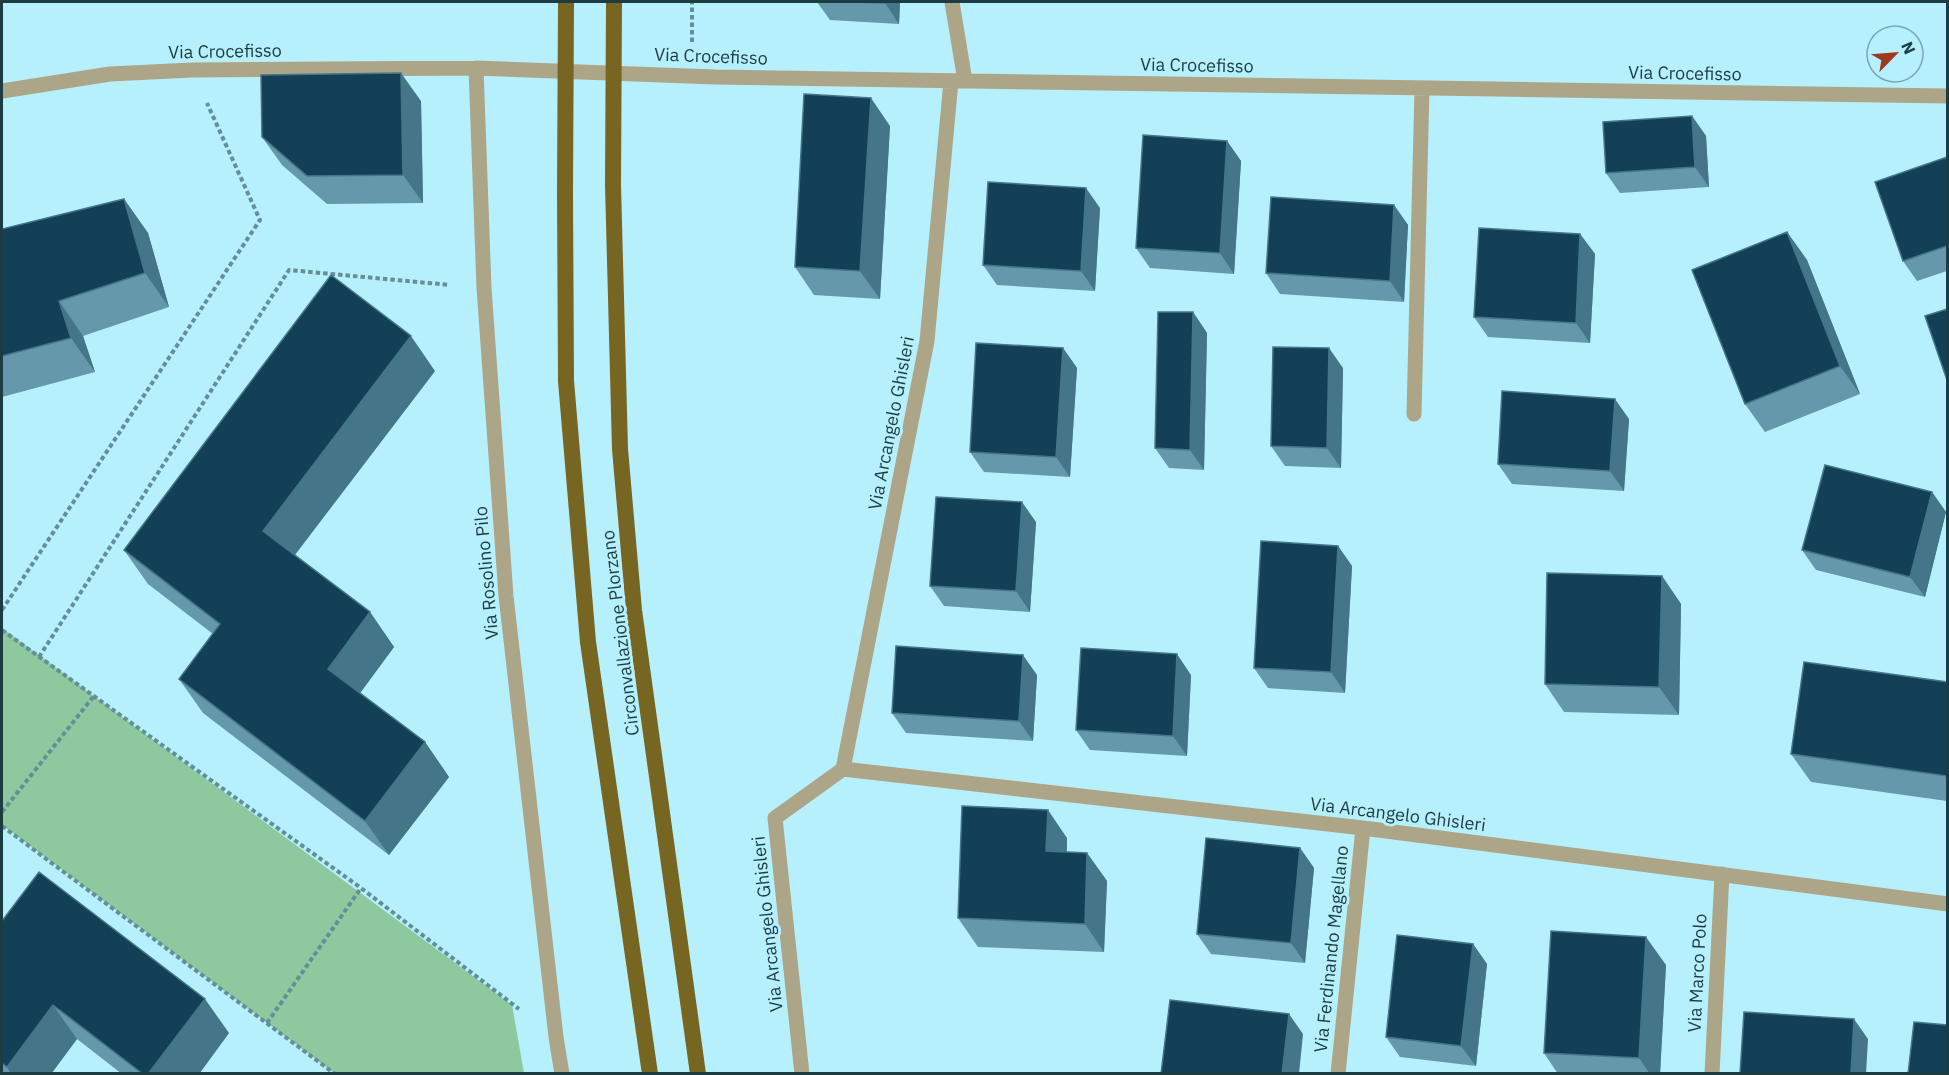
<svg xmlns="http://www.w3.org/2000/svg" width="1949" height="1075" font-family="'IBM Plex Sans',sans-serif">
	<rect width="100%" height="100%" fill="#b6f0fd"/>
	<path fill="#8dc89e" d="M 2,628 L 512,1005 L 524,1073 L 334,1073 L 2,825 Z"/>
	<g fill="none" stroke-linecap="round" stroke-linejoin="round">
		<path stroke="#648f99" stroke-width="4" stroke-dasharray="4.5 3" stroke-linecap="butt" d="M 692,42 L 692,2
			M 2,610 L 260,220 L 207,103
			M 2,630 L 361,888 L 519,1009
			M 39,657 L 289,270 L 450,285
			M 2,812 L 93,697
			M 2,826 L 335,1074
			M 267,1023 L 361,888"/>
		<path stroke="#ada587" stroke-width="15" d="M 952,2 L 965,81
			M 476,68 L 484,288 L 506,596 L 556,1037 L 562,1074
			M 2,91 L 110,74 L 192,70 L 476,68 L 715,77 L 1948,96
			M 1414,414 L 1422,88
			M 843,769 L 927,341 L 951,81
			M 802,1074 L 775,818 L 843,769 L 1363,828 L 1948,904
			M 1338,1074 L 1363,828
			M 1712,1074 L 1722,874"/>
		<path stroke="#776522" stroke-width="16" d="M 613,185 L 620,449 L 634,610 L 698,1074
			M 565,193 L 566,381 L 588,642 L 650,1074"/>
		<path stroke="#776522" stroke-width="16" d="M 613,185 L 614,2
			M 565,193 L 566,2"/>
	</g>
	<path fill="#6498aa" d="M 817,2 L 900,2 L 899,24 L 830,20 Z
		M 421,101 L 423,203 L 327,204 L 282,165 L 262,137 Z
		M 1692,116 L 1706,136 L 1709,187 L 1620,193 L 1606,173 Z
		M 890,126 L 880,299 L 814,295 L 795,267 Z
		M 1227,141 L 1241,161 L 1234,274 L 1150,268 L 1136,248 Z
		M 1947,157 L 1947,271 L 1917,281 L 1903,261 Z
		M 124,199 L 148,233 L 169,307 L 83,336 L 95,372 L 2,397 L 2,229 Z
		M 1394,205 L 1408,225 L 1404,302 L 1280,294 L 1266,273 Z
		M 1100,208 L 1095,291 L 997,285 L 983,265 Z
		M 1787,232 L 1807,260 L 1860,394 L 1765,432 L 1745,404 Z
		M 1580,234 L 1595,254 L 1590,343 L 1488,337 L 1474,317 Z
		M 1193,312 L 1207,333 L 1204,470 L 1169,468 L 1155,448 Z
		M 1063,348 L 1077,368 L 1070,477 L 984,472 L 970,452 Z
		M 1343,368 L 1341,468 L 1285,466 L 1271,446 Z
		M 435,371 L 295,555 L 370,612 L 394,647 L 360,693 L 425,742 L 449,777 L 389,855 L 203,713 L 179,679 L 213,634 L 148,584 L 124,550 Z
		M 1629,419 L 1624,491 L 1512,484 L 1498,464 Z
		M 1932,492 L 1946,512 L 1925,597 L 1816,570 L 1802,550 Z
		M 1036,522 L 1030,612 L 944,606 L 930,586 Z
		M 1338,546 L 1352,566 L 1345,693 L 1268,688 L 1254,668 Z
		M 1662,576 L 1681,604 L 1679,715 L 1564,712 L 1545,684 Z
		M 1037,675 L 1033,741 L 906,733 L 892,713 Z
		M 1191,675 L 1187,756 L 1090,750 L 1076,730 Z
		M 1947,682 L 1947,801 L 1811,782 L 1791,754 Z
		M 1067,838 L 1067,852 L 1087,853 L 1107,881 L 1104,952 L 978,947 L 958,918 Z
		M 1300,848 L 1314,868 L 1305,963 L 1211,954 L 1197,934 Z
		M 2,921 L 229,1033 L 199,1074 L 122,1074 L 77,1039 L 51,1074 L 2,1074 Z
		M 1473,944 L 1487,964 L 1476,1066 L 1400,1057 L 1386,1037 Z
		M 1666,965 L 1660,1074 L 1558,1074 L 1544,1053 Z"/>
	<path fill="#447588" d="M 885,2 L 900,2 L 899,24 L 885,3 Z
		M 401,73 L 421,101 L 423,203 L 403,175 Z
		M 871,98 L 890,126 L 880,299 L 860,271 Z
		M 1692,116 L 1706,136 L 1709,187 L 1695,167 Z
		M 1227,141 L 1241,161 L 1234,274 L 1220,253 Z
		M 1086,188 L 1100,208 L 1095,291 L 1081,271 Z
		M 124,199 L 148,233 L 169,307 L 145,273 Z
		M 1394,205 L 1408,225 L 1404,302 L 1390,281 Z
		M 1787,232 L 1807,260 L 1860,394 L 1840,366 Z
		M 1580,234 L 1595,254 L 1590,343 L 1576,323 Z
		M 59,301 L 83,336 L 95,372 L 71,338 Z
		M 1193,312 L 1207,333 L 1204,470 L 1190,450 Z
		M 411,336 L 435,371 L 287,565 L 263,531 Z
		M 1063,348 L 1077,368 L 1070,477 L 1056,457 Z
		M 1329,348 L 1343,368 L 1341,468 L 1327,448 Z
		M 1615,399 L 1629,419 L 1624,491 L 1610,471 Z
		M 1932,492 L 1946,512 L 1925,597 L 1910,577 Z
		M 1022,502 L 1036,522 L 1030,612 L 1016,591 Z
		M 1338,546 L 1352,566 L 1345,693 L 1331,672 Z
		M 1662,576 L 1681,604 L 1679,715 L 1659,687 Z
		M 370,612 L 394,647 L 352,704 L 328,669 Z
		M 1177,654 L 1191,675 L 1187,756 L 1173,736 Z
		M 1023,655 L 1037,675 L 1033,741 L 1019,721 Z
		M 425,742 L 449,777 L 389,855 L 365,821 Z
		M 1048,810 L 1067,838 L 1066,879 L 1046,851 Z
		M 1300,848 L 1314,868 L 1305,963 L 1291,943 Z
		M 1087,853 L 1107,881 L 1104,952 L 1085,924 Z
		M 1646,937 L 1666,965 L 1660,1074 L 1650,1074 L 1639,1058 Z
		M 1473,944 L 1487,964 L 1476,1066 L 1461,1046 Z
		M 205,999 L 229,1033 L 199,1074 L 148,1074 Z
		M 53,1005 L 77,1039 L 51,1074 L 11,1074 L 7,1067 Z
		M 1289,1014 L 1303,1034 L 1299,1074 L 1282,1074 Z
		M 1854,1019 L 1868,1039 L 1866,1074 L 1851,1074 Z"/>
	<path fill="#134056" stroke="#447588" stroke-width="1.5" d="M 851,2 L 885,2 L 885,3 Z
		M 401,73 L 403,175 L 307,176 L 262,137 L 261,75 Z
		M 804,94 L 871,98 L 860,271 L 795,267 Z
		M 1692,116 L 1695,167 L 1606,173 L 1603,122 Z
		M 1143,135 L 1227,141 L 1220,253 L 1136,248 Z
		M 1947,157 L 1947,246 L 1903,261 L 1875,182 Z
		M 988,182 L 1086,188 L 1081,271 L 983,265 Z
		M 1271,197 L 1394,205 L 1390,281 L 1266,273 Z
		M 124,199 L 145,273 L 59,301 L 71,338 L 2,356 L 2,229 Z
		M 1479,228 L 1580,234 L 1576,323 L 1474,317 Z
		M 1787,232 L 1840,366 L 1745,404 L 1692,270 Z
		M 331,275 L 411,336 L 263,531 L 370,612 L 328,669 L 425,742 L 365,821 L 179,679 L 220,624 L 124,550 Z
		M 1947,309 L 1947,380 L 1925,316 Z
		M 1158,312 L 1193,312 L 1190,450 L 1155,448 Z
		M 976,343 L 1063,348 L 1056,457 L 970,452 Z
		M 1273,347 L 1329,348 L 1327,448 L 1271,446 Z
		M 1502,391 L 1615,399 L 1610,471 L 1498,464 Z
		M 1825,465 L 1932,492 L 1910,577 L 1802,550 Z
		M 936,497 L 1022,502 L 1016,591 L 930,586 Z
		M 1261,541 L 1338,546 L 1331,672 L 1254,668 Z
		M 1547,573 L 1662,576 L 1659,687 L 1545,684 Z
		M 896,646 L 1023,655 L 1019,721 L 892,713 Z
		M 1081,648 L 1177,654 L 1173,736 L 1076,730 Z
		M 1804,662 L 1947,682 L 1947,776 L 1791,754 Z
		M 962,806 L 1048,810 L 1046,851 L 1087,853 L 1085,924 L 958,918 Z
		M 1206,838 L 1300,848 L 1291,943 L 1197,934 Z
		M 39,872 L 205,999 L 148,1074 L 143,1074 L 53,1005 L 7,1067 L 2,1063 L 2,921 Z
		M 1551,931 L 1646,937 L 1639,1058 L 1544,1053 Z
		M 1397,935 L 1473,944 L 1461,1046 L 1386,1037 Z
		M 1170,1000 L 1289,1014 L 1282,1074 L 1161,1074 Z
		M 1744,1012 L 1854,1019 L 1851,1074 L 1740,1074 Z
		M 1914,1022 L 1947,1025 L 1947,1074 L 1908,1074 Z"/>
	<g text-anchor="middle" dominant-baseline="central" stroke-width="6" stroke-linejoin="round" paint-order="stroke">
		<g font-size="18" fill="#1d3c42" stroke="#b6f0fd">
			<text transform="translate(225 51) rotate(-1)">Via Crocefisso</text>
			<text transform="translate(711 56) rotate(2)">Via Crocefisso</text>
			<text transform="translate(1197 65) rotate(1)">Via Crocefisso</text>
			<text transform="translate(1685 73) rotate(1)">Via Crocefisso</text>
			<text transform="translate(891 423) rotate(-79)">Via Arcangelo Ghisleri</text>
			<text transform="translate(486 573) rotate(-95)">Via Rosolino Pilo</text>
			<text transform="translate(620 633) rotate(-97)">Circonvallazione Plorzano</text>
			<text transform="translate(1398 814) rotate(7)">Via Arcangelo Ghisleri</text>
			<text transform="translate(767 924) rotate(-96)">Via Arcangelo Ghisleri</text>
			<text transform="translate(1331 949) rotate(-84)">Via Ferdinando Magellano</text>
			<text transform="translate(1697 973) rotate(-87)">Via Marco Polo</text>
		</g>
	</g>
	<rect width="1949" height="1075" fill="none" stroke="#1d3c42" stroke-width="6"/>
	<g transform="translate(1895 54) rotate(65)"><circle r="28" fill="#b6f0fd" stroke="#79a8b2" stroke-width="1.5"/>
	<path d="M0-4.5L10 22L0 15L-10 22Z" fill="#a03721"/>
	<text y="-9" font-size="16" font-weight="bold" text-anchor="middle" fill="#1d3c42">N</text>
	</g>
</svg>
